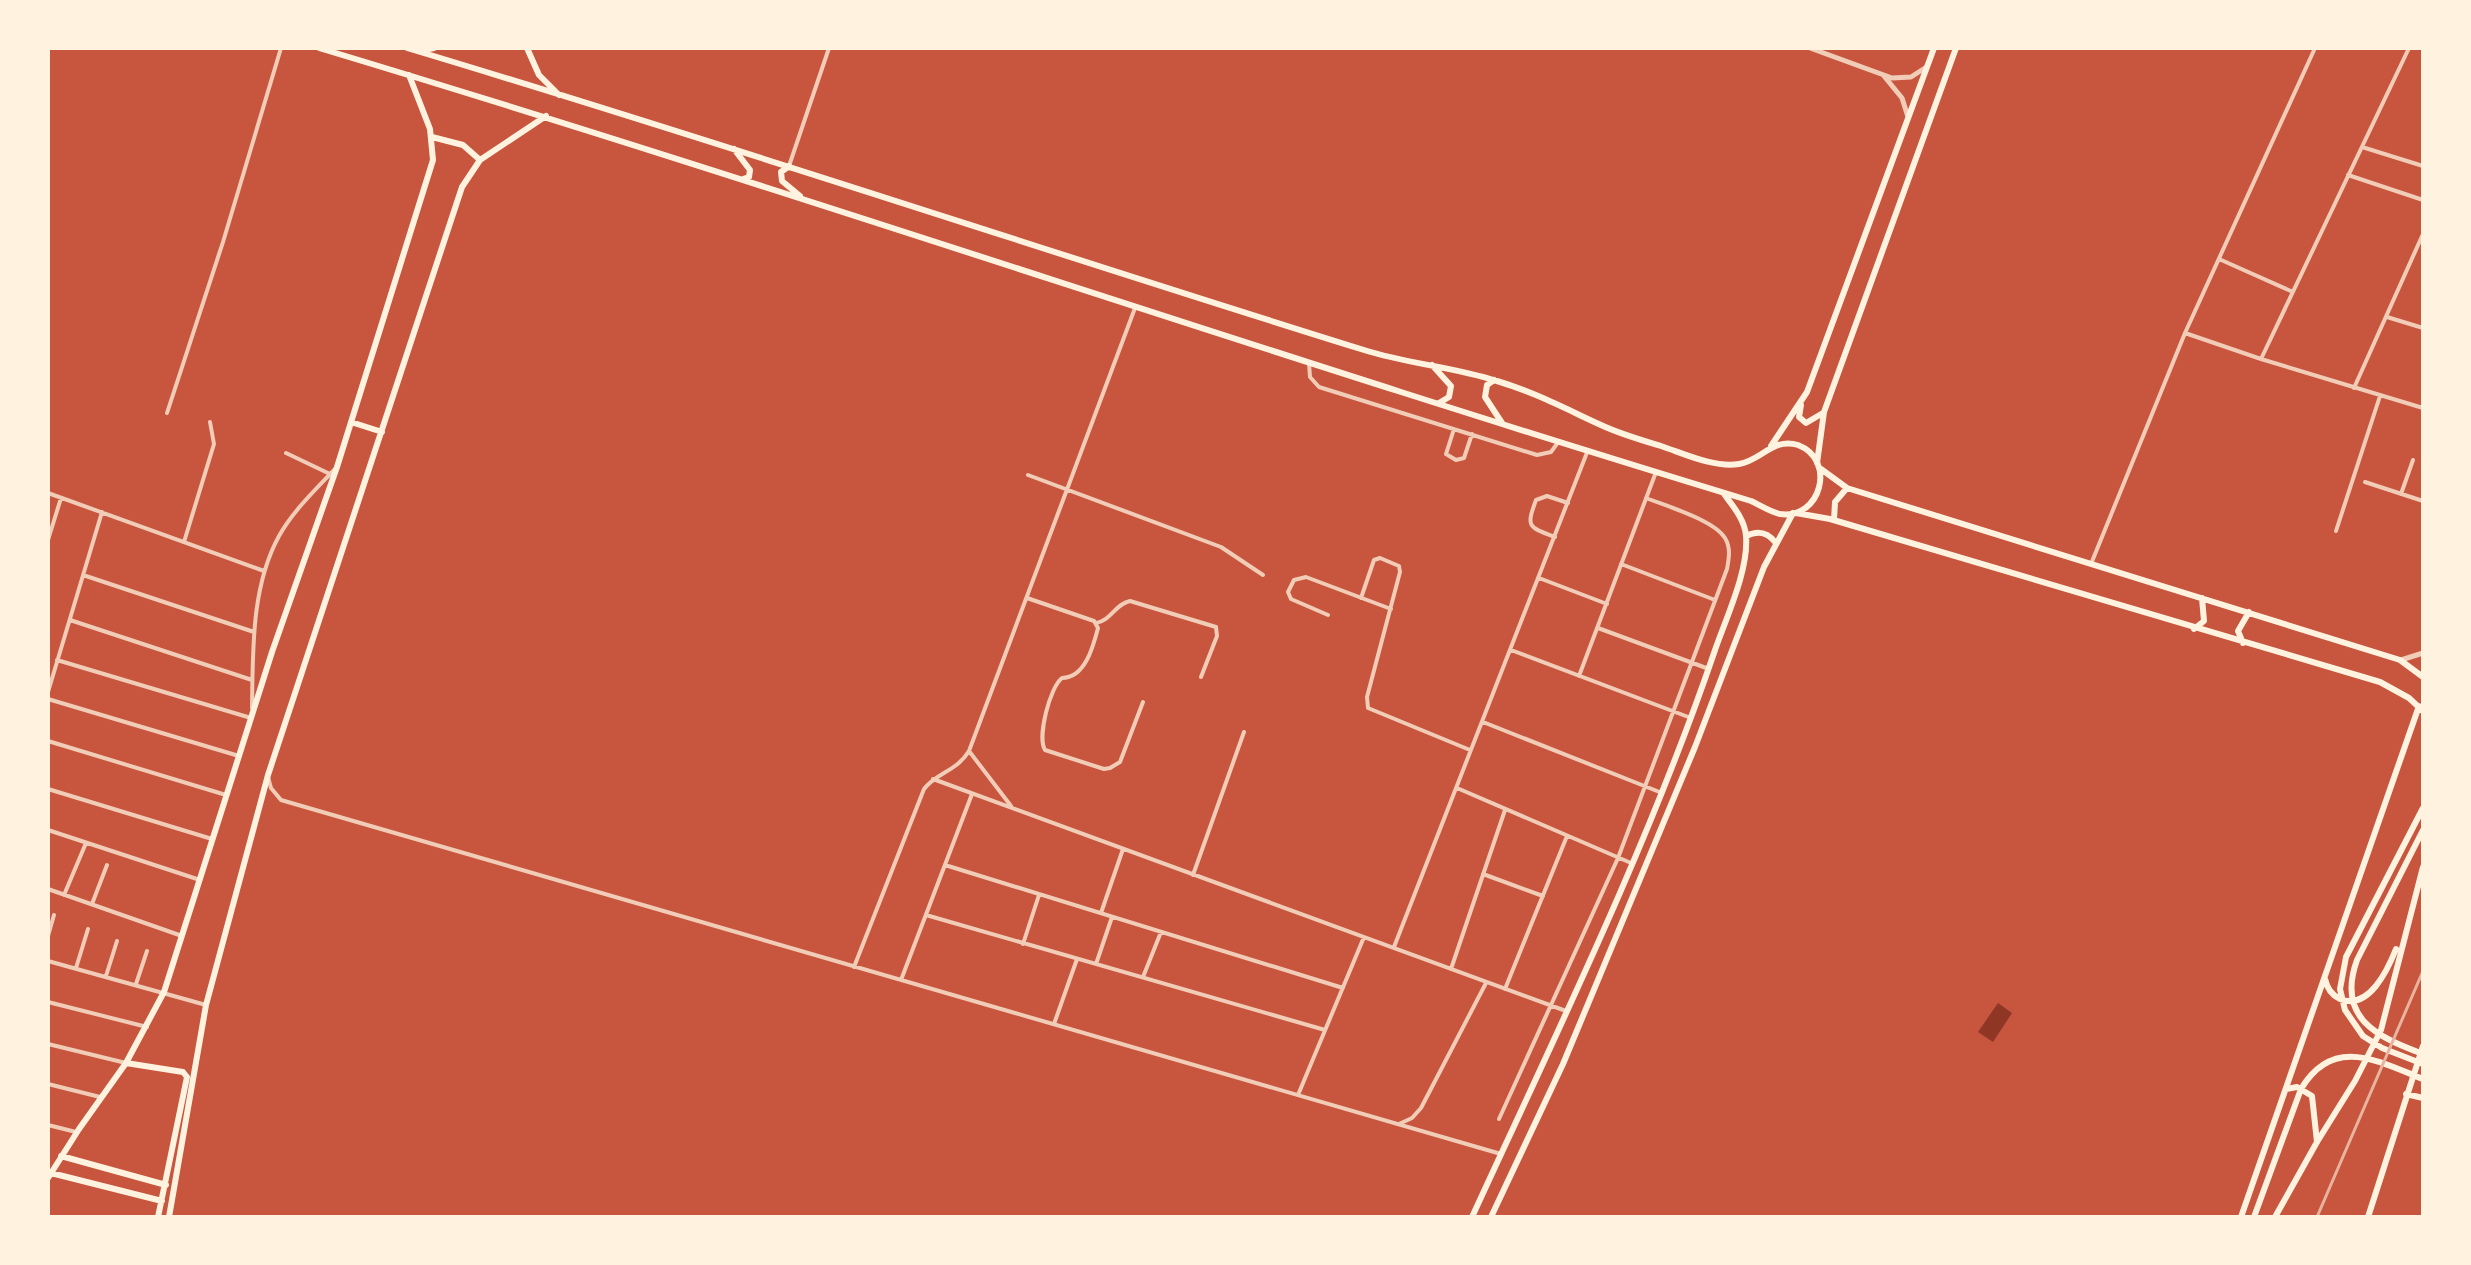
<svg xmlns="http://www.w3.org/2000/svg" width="2471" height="1265" font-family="'Space Grotesk',sans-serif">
	<rect width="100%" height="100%" fill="#c8553d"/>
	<path fill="#8f3625" d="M 1998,1003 L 2012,1013 L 1993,1042 L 1978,1032 Z"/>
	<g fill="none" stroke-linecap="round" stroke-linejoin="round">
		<path stroke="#f1ccb7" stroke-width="4" d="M 2362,147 L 2423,166
			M 789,166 L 829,48
			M 2348,175 L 2423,200
			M 2219,259 L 2293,292
			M 2387,317 L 2423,328
			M 2185,333 L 2261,359 L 2423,408
			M 2261,359 L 2409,48
			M 1309,363 L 1310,377 L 1319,387 L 1537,455 L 1551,452 L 1559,441
			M 2354,388 L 2423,234
			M 167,413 L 223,242 L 281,48
			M 1454,429 L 1446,454 L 1456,460 L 1464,458 L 1472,434
			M 286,453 L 330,474
			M 1028,475 L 1221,547 L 1263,575
			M 2365,482 L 2423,501
			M 48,493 L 264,571
			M 2401,494 L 2413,460
			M 2336,531 L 2380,396
			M 1555,537 C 1528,527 1526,527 1536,500 L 1547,496 L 1568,503
			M 48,540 L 61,498
			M 184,542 L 214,444 L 210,422
			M 1621,564 L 1715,600
			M 2091,564 L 2185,333 L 2315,48
			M 83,575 L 254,632
			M 1539,578 L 1607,604
			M 1027,598 L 1094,621 L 1098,628 C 1093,647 1085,678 1062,678 C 1050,687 1037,737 1045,750 L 1104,769 L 1110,768 L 1120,762 L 1143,702
			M 1361,598 L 1374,560 L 1380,558 L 1399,566 L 1400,572 L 1367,697 L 1368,708 L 1470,750
			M 1328,615 L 1291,599 L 1288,592 L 1294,580 L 1306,577 L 1391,609
			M 70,620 L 252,680
			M 1096,623 C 1112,620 1115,604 1130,601 L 1216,627 L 1217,636 L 1201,677
			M 1598,628 L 1709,669
			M 1511,650 L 1691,718
			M 57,660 L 251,718
			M 1579,676 L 1656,472
			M 48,692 L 102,512
			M 48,699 L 239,756
			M 252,708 C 253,651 251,587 279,536 C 293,511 315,490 335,469
			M 1483,722 L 1662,793
			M 48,741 L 226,795
			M 969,751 L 1011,806
			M 268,777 L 271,788 L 281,800 L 1501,1154
			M 933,779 L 1566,1011
			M 1457,788 L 1631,863
			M 48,789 L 212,839
			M 48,830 L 200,880
			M 48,850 L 48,849
			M 945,865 L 1343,988
			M 1483,874 L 1543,896
			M 1193,875 L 1244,732
			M 48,889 L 182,936
			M 64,895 L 86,843
			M 92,904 L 107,865
			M 1101,913 L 1123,849
			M 926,915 L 1325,1030
			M 48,936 L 54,915
			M 1023,944 L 1039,895
			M 1394,947 L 1588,450
			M 48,961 L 206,1005
			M 1096,964 L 1112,917
			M 854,967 L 924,789 C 937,772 956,772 969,751 L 1135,308
			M 76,968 L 88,929
			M 1451,969 L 1505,810
			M 106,976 L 117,941
			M 1143,977 L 1161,932
			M 901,980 L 972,794
			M 136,984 L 147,951
			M 1505,989 L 1567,836
			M 48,1002 L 147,1027
			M 1054,1024 L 1077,959
			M 48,1044 L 126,1063
			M 48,1084 L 100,1097
			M 1298,1095 L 1364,937
			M 1499,1119 L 1618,858 L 1727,569 C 1729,558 1731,548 1725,538 C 1714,520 1666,506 1646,498
			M 1399,1124 L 1412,1118 L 1421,1108 L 1486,983
			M 48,1125 L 76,1132"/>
		<path stroke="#f1ccb7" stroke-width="5" d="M 1810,48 L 1892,78 L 1911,77 L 1925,68
			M 1884,76 L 1902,98 L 1908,117
			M 2401,660 L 2423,653"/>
		<path stroke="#fff3e0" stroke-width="6" d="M 319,48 C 798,192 1272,356 1751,501 C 1760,505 1770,512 1780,514 C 1821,520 1837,460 1798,445 C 1773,437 1761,461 1739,464 C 1714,468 1685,454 1661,446 C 1641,440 1620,434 1601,425 C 1566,409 1534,392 1497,381 C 1454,367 1408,364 1364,350 C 1045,251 728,144 407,48
			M 527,48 L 539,75 L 559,95
			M 418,51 L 434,48
			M 432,137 L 463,145 L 480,160
			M 734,149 L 750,170 L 749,177 L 743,179
			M 789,166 L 781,172 L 782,181 L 800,196
			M 1432,365 L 1451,386 L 1449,397 L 1439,403
			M 1494,380 L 1487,385 L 1485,397 L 1502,423
			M 1801,405 L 1799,417 L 1806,423 L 1823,413
			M 351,422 L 382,432
			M 1771,446 L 1807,392 L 1934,48
			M 1817,463 L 1824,412 L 1956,48
			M 1821,469 L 1847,488 L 2400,660 L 2423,677
			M 1796,513 L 1830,519 L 2380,682 L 2409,698 L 2423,711
			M 1834,520 L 1835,502 L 1847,488
			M 1746,536 C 1758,530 1767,532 1775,542
			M 2194,629 L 2204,621 L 2202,598
			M 2243,643 L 2238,631 L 2249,612
			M 2423,808 L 2346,957 L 2340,989 L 2345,1010 L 2363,1036 L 2382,1048 L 2423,1064
			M 2423,830 L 2357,960 C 2336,1018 2377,1037 2423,1054
			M 2325,979 C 2327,988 2331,995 2340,999 C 2369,1011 2388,969 2396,949
			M 126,1063 L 183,1072 L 187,1077 L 158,1217
			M 2286,1089 L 2297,1087 L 2312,1096 L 2317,1142
			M 2406,1094 L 2423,1098
			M 61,1156 L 166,1185
			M 51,1173 L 162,1201
			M 48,1178 L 79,1129 L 126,1063 L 164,992 L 272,652 L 337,467 L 433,160 L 430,129 L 409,75
			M 169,1217 L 206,1005 L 268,775 L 462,187 L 480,160 L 546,116
			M 1472,1217 C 1557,1032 1648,846 1714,653 C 1725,620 1749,571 1746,536 C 1745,520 1733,506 1724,494
			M 1491,1217 L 1563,1064 L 1695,747 L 1764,567 L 1793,513
			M 2241,1217 L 2419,706
			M 2254,1217 L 2301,1089 C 2333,1035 2378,1061 2423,1079
			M 2275,1217 L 2317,1142 L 2355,1081 L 2381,1030 L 2423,867
			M 2368,1217 L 2423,1046"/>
		<path stroke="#e9b49f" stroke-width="3" d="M 2317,1217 L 2423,971"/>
	</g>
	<rect width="2471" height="1265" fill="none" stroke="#fff3e0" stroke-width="100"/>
</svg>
